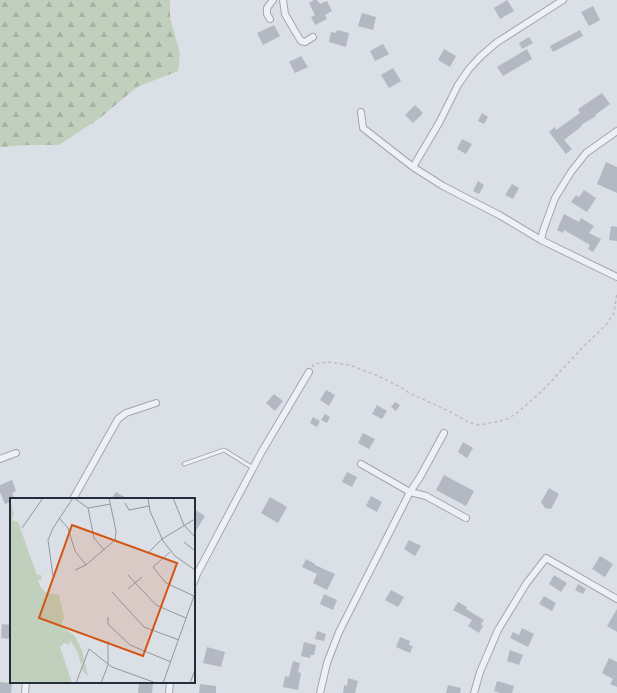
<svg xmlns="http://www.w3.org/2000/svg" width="617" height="693" font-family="'Nunito Sans',sans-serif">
	<defs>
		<pattern id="forest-firs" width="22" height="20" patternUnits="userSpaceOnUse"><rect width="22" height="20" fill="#c1d0bc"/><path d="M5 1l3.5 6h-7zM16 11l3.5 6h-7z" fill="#a6b3a2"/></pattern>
	</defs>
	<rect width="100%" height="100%" fill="#dbdfe6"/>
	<path fill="url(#forest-firs)" d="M 0,0 L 170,0 L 170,18 L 180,53 L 178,71 L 137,87 L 100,118 L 59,145 L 28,145 L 0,147 L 0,148 Z"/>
	<path fill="#b3b8c3" d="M 314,0 L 317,0 L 320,4 L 327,1 L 332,11 L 325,15 L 327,19 L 315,25 L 311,17 L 315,15 L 309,3 Z
		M 507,0 L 514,11 L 500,19 L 494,8 Z
		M 593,6 L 600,20 L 589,26 L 581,12 Z
		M 362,13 L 376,17 L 373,30 L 358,26 Z
		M 274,25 L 280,36 L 263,45 L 257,33 Z
		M 337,30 L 349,33 L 346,47 L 329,42 L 331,32 L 336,33 Z
		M 580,30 L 583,36 L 553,52 L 550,46 Z
		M 529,37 L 533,43 L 522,49 L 519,43 Z
		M 383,44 L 389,54 L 375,61 L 370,51 Z
		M 444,49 L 456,56 L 450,67 L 438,60 Z
		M 527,49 L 532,59 L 503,76 L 497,67 Z
		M 301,56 L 308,67 L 295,73 L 289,62 Z
		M 393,68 L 401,81 L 389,88 L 381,75 Z
		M 602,93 L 610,104 L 595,115 L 596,116 L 581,125 L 582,126 L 564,140 L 572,149 L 566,154 L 549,132 L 555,127 L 556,130 L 580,113 L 578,109 Z
		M 415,105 L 423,113 L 413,123 L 405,115 Z
		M 482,113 L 488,117 L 484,124 L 478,121 Z
		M 462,139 L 472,144 L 466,154 L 457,149 Z
		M 606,162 L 617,167 L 617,193 L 597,184 Z
		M 478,181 L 484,185 L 479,194 L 473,191 Z
		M 512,184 L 519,188 L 513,199 L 505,195 Z
		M 584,190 L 596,198 L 587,212 L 571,202 L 576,195 L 579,197 Z
		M 564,214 L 579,222 L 581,218 L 594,226 L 589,233 L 601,239 L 593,252 L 588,249 L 590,245 L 564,230 L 563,233 L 557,230 Z
		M 611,226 L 617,227 L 617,241 L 609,240 Z
		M 326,390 L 335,395 L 329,406 L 320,400 Z
		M 274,394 L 283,401 L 275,411 L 266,403 Z
		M 395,402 L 400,405 L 396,411 L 391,407 Z
		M 377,405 L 387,411 L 382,419 L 372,414 Z
		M 325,414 L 330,417 L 327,423 L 321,420 Z
		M 313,417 L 320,421 L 317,427 L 310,423 Z
		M 363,433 L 375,439 L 369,449 L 358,443 Z
		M 463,442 L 473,448 L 467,458 L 458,452 Z
		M 347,472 L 357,477 L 352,487 L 342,482 Z
		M 444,475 L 457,482 L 474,491 L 466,506 L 436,490 Z
		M 12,480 L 16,491 L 12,493 L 15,499 L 11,499 L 11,502 L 5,504 L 0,492 L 0,485 Z
		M 549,488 L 559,494 L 551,509 L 545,508 L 541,502 Z
		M 116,492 L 128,499 L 111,499 Z
		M 371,496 L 382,502 L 377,512 L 366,506 Z
		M 270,497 L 287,507 L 278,523 L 261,513 Z
		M 194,509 L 205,516 L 194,534 Z
		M 409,540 L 421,546 L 415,556 L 404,549 Z
		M 600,556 L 613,564 L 605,577 L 592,569 Z
		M 306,559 L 315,564 L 315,565 L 335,574 L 327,590 L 313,583 L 317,574 L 302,567 Z
		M 554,575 L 567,583 L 561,592 L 549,584 Z
		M 578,584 L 586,589 L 583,594 L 575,590 Z
		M 391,590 L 404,597 L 398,607 L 385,600 Z
		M 324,594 L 337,600 L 333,610 L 320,604 Z
		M 544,596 L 556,603 L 552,611 L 539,604 Z
		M 458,602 L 467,607 L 466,609 L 484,620 L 481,624 L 483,626 L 479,633 L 468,626 L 472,620 L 453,610 Z
		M 617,609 L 617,632 L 607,626 Z
		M 2,624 L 11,625 L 11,639 L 1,638 Z
		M 522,628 L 534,634 L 528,647 L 510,638 L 513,632 L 519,635 Z
		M 317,631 L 326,634 L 324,641 L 315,639 Z
		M 400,637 L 410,641 L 409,645 L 413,646 L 410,653 L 396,647 Z
		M 304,642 L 316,645 L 314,655 L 311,655 L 310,658 L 301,656 Z
		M 207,647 L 225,652 L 221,667 L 203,663 Z
		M 510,650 L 523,655 L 519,665 L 507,661 Z
		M 609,658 L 617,662 L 617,687 L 610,684 L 613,679 L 602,673 Z
		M 293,661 L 300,663 L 298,672 L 301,673 L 298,690 L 283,687 L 285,676 L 289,677 Z
		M 348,678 L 358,681 L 355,693 L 343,693 L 344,685 L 347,686 Z
		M 497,681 L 514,686 L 512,693 L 500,693 L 494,691 Z
		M 0,682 L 12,683 L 11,693 L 0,693 Z
		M 139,683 L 153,684 L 152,693 L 138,693 Z
		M 200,684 L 216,686 L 216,693 L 199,693 Z
		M 448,685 L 461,688 L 460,693 L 446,693 Z"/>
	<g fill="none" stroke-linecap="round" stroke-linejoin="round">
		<defs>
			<path id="service" d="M 184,464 L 224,450 L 253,468"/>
			<path id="minor" d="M 283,0 L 285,14 L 296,33 L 301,41 L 305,42 L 313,37
				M 270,19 L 267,14 L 267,8 L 273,0
				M 361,112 L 363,128 L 413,167 L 443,186 L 501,216 L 541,240 L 617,277
				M 413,167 L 439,123 L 458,85 L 469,69 L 481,56 L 496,43 L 563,0
				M 541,240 L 543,231 L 555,198 L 571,172 L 586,153 L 617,131
				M 0,459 L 16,453
				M 361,464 L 410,492 L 426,496 L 466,518
				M 73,499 L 118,419 L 126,413 L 156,403
				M 194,582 L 197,574 L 261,453 L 309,372
				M 25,693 L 26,682
				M 169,693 L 170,682
				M 320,693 L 327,663 L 339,632 L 410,492 L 420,477 L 444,433
				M 474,693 L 480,672 L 498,630 L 526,584 L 546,558 L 617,599"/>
		</defs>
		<use href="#service" stroke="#a1a6b0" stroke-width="5"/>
		<use href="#minor" stroke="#a1a6b0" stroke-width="8"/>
		<path stroke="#babdc5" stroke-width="1.5" stroke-dasharray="3 3" stroke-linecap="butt" d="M 312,367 L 314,364 L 328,362 L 350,365 L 378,376 L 402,388 L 411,394 L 449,411 L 468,422 L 479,425 L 496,422 L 507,419 L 517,413 L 543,390 L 585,345 L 606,325 L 614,313 L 617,292"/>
		<use href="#service" stroke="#eef0f5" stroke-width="3"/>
		<use href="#minor" stroke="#eef0f5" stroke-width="6"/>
	</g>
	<g transform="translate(10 498)">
		<rect width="185" height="185" fill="#dbdfe6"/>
		<path d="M 0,1 L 4,16 L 2,22 L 8,24 L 27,77 L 31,77 L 32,81 L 28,82 L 30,88 L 35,94 L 49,97 L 54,119 L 51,128 L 65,138 L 72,152 L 78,178 L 72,172 L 73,163 L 71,167 L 68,155 L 60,142 L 59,147 L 54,145 L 50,149 L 62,185 L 0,185 Z" fill="#c1d0bc"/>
		<path fill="none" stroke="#9298a2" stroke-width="1" d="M 64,0 L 78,10 L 84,40 L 94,52M 138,0 L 140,13 L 153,43 L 165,58 L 185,72M 163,0 L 174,27 L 185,39M 115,5 L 119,12 L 139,8M 78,10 L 101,6M 49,20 L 58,30 L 65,53 L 76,67M 12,30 L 33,0M 174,44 L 185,53M 160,54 L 143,69 L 156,85 L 184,98M 138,55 L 152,41 L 185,21M 65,72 L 76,67 L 105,42 L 106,33 L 99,0M 118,77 L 146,107 L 176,120M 43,78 L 38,42 L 43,30 L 63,0M 118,91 L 132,79M 102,94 L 134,129 L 169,142M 98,119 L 98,126 L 120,147 L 161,164M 66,185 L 79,151 L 102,169 L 146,185M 91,185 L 98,167 L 98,143M 153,185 L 184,98M 180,185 L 185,172"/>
		<path fill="#d45511" fill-opacity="0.15" stroke="#d45511" stroke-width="2" d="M 62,27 L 167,65 L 133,158 L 29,120 Z"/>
		<rect width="185" height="185" fill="none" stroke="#252d3d" stroke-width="2"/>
	</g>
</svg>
